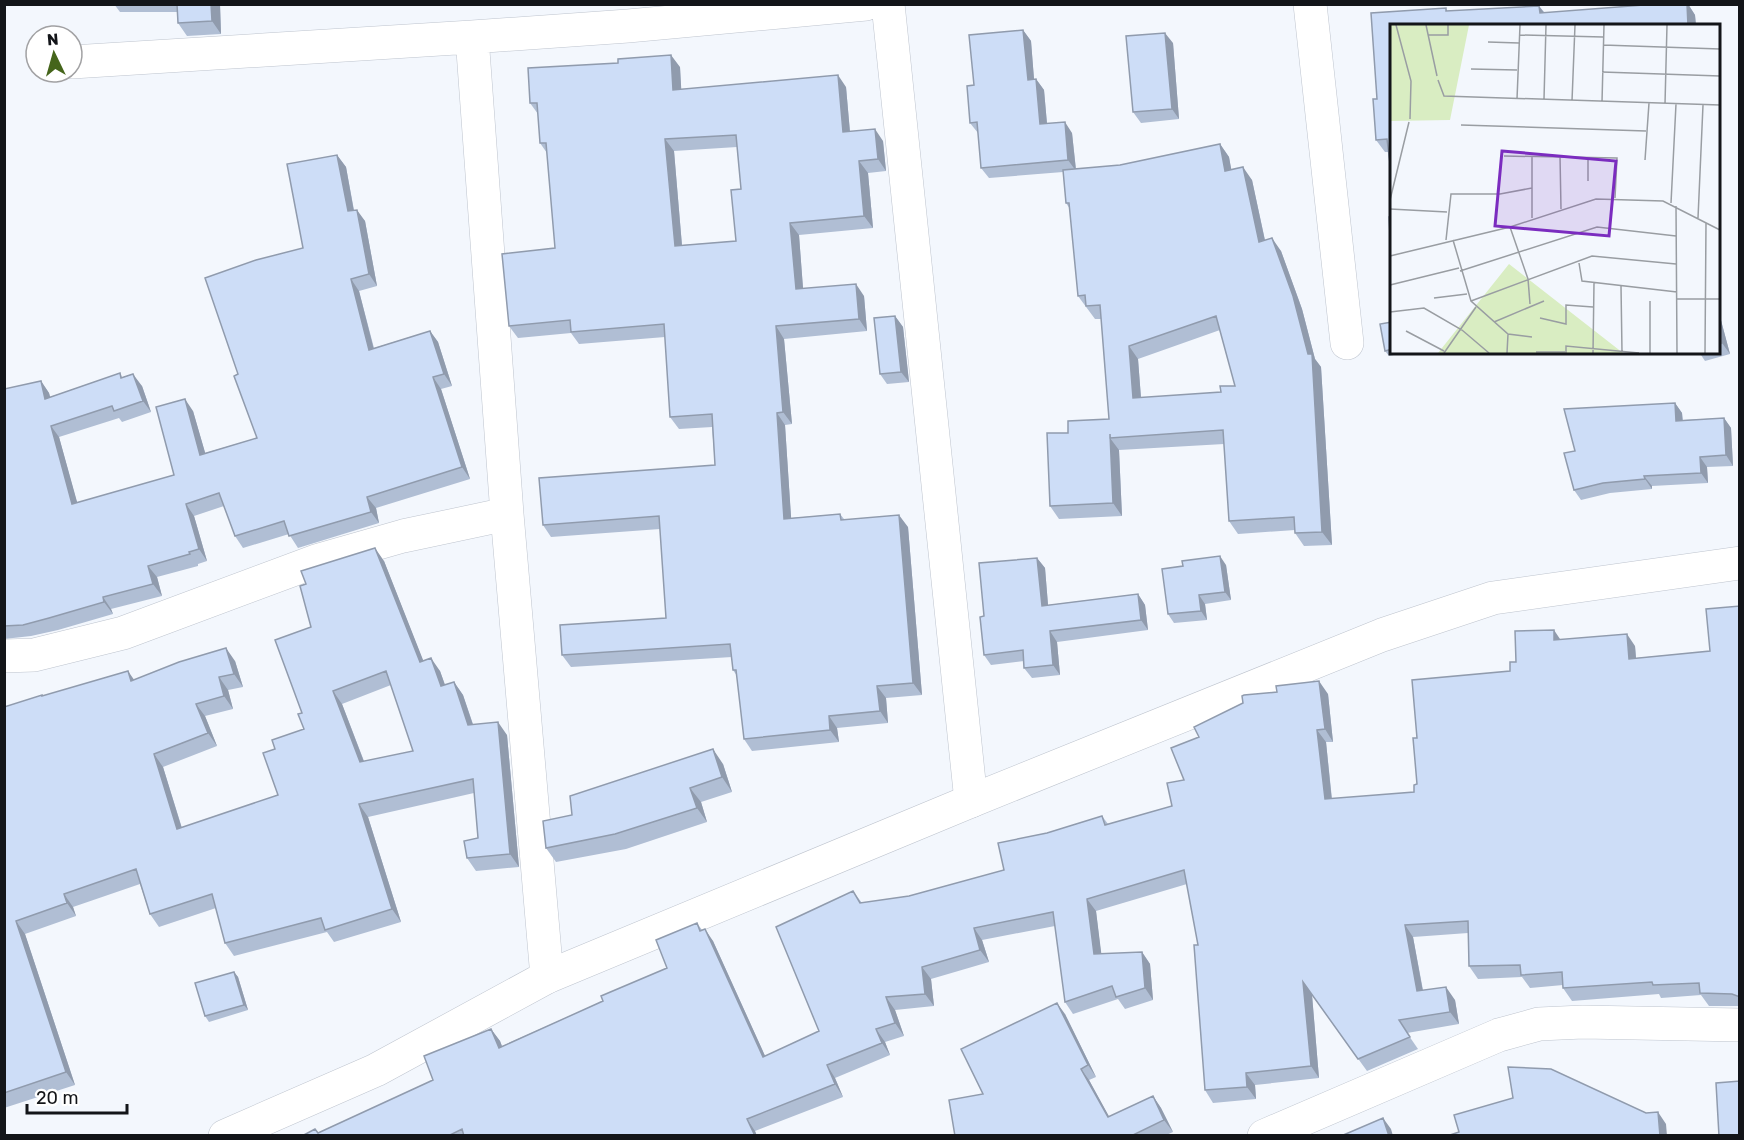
<svg xmlns="http://www.w3.org/2000/svg" width="1744" height="1140" font-family="Rubik,sans-serif">
	<rect width="100%" height="100%" fill="#f3f7fd"/>
	<g fill="none" stroke-linecap="round" stroke-linejoin="round">
		<defs>
			<path id="minor" d="M 888,4 L 971,801
				M 1310,4 L 1347,343
				M 472,37 L 507,514 L 547,977
				M 72,62 L 472,37 L 628,26 L 866,4
				M 4,656 L 34,655 L 123,633 L 319,560 L 403,536 L 507,514
				M 1264,1136 L 1499,1035 L 1539,1024 L 1583,1022 L 1740,1025"/>
			<path id="tertiary" d="M 225,1136 L 376,1070 L 547,977 L 971,801 L 1382,635 L 1493,598 L 1740,563"/>
		</defs>
		<use href="#minor" stroke="#bec4ce" stroke-width="34"/>
		<use href="#tertiary" stroke="#bec4ce" stroke-width="34"/>
		<use href="#minor" stroke="#fff" stroke-width="33"/>
		<use href="#tertiary" stroke="#fff" stroke-width="33"/>
	</g>
	<path fill="#b0bed4" fill-rule="evenodd" d="M 114,4 L 223,4 L 220,5 L 221,34 L 187,36 L 178,23 L 177,12 L 120,12 Z
		M 1657,4 L 1688,4 L 1695,15 L 1696,26 L 1392,26 L 1392,180 L 1388,152 L 1385,152 L 1376,140 L 1373,99 L 1377,99 L 1371,13 L 1446,8 L 1447,11 L 1539,6 L 1545,13 Z
		M 1023,30 L 1031,41 L 1034,80 L 1036,79 L 1044,90 L 1047,124 L 1072,133 L 1076,169 L 1120,165 L 1220,144 L 1229,157 L 1231,169 L 1252,180 L 1265,240 L 1281,251 L 1302,309 L 1315,359 L 1321,367 L 1332,545 L 1304,546 L 1295,533 L 1295,530 L 1238,534 L 1229,521 L 1224,444 L 1119,450 L 1122,516 L 1059,519 L 1050,506 L 1068,433 L 1109,419 L 1101,319 L 1095,319 L 1078,296 L 1070,209 L 1066,203 L 1063,172 L 989,178 L 981,168 L 978,133 L 970,123 L 974,85 ZM 1220,330 L 1235,386 L 1221,392 L 1141,398 L 1138,359 Z
		M 1173,43 L 1179,119 L 1141,123 L 1133,112 Z
		M 680,67 L 681,89 L 846,87 L 850,132 L 883,141 L 886,171 L 868,173 L 873,228 L 799,235 L 803,289 L 864,296 L 867,331 L 784,339 L 792,424 L 785,425 L 791,518 L 840,514 L 844,519 L 908,527 L 922,695 L 886,698 L 888,723 L 837,728 L 839,742 L 752,751 L 744,739 L 737,676 L 733,670 L 732,657 L 571,667 L 562,655 L 666,618 L 660,529 L 551,537 L 543,525 L 715,465 L 712,427 L 679,429 L 670,417 L 665,337 L 579,344 L 571,333 L 518,338 L 509,326 L 555,248 L 547,153 L 540,143 L 538,114 L 530,103 ZM 737,147 L 741,189 L 736,241 L 682,245 L 674,151 Z
		M 337,155 L 346,167 L 354,210 L 365,221 L 377,286 L 359,291 L 374,348 L 430,331 L 438,342 L 452,386 L 441,389 L 470,479 L 376,508 L 379,523 L 298,548 L 289,534 L 243,548 L 235,536 L 224,506 L 194,516 L 207,561 L 198,564 L 198,566 L 157,577 L 162,596 L 111,609 L 113,614 L 58,630 L 31,636 L 4,639 L 4,389 L 41,381 L 49,393 L 50,397 L 120,373 L 122,377 L 142,386 L 151,412 L 122,422 L 119,418 L 59,437 L 77,503 L 174,475 L 193,411 L 205,453 L 257,438 L 238,374 L 303,248 Z
		M 1719,313 L 1730,354 L 1705,361 L 1699,352 L 1719,352 Z
		M 895,316 L 903,327 L 909,382 L 887,384 L 880,374 Z
		M 1392,322 L 1392,352 L 1408,352 L 1389,356 L 1385,351 Z
		M 1675,403 L 1682,413 L 1683,420 L 1724,418 L 1731,428 L 1733,466 L 1707,467 L 1708,483 L 1652,486 L 1652,489 L 1610,493 L 1581,500 L 1574,490 L 1575,451 Z
		M 1037,558 L 1045,568 L 1048,605 L 1138,594 L 1145,605 L 1148,630 L 1057,642 L 1060,675 L 1032,678 L 1024,668 L 1024,661 L 991,665 L 984,655 L 984,616 Z
		M 384,561 L 423,661 L 440,671 L 445,685 L 454,682 L 463,695 L 473,724 L 507,735 L 519,867 L 476,871 L 467,858 L 478,838 L 474,793 L 368,817 L 401,922 L 334,942 L 327,932 L 234,956 L 225,943 L 216,908 L 159,927 L 150,914 L 140,884 L 73,907 L 76,916 L 25,934 L 75,1085 L 4,1108 L 4,707 L 43,696 L 235,661 L 243,687 L 228,690 L 233,709 L 205,716 L 217,746 L 163,767 L 182,828 L 278,795 L 275,749 L 304,729 L 302,713 L 311,627 ZM 391,685 L 413,751 L 364,761 L 342,704 Z
		M 1226,565 L 1231,600 L 1205,604 L 1207,620 L 1174,623 L 1168,614 Z
		M 1740,606 L 1740,1006 L 1709,1006 L 1701,995 L 1661,998 L 1659,994 L 1572,1001 L 1563,988 L 1563,985 L 1530,988 L 1522,977 L 1478,979 L 1469,966 L 1468,933 L 1413,937 L 1423,990 L 1455,1000 L 1459,1024 L 1407,1033 L 1418,1049 L 1367,1071 L 1312,995 L 1319,1078 L 1255,1085 L 1256,1099 L 1213,1103 L 1205,1090 L 1198,945 L 1187,884 L 1096,911 L 1101,954 L 1142,952 L 1150,964 L 1153,1000 L 1125,1009 L 1118,999 L 1073,1014 L 1065,1002 L 1055,926 L 982,940 L 989,962 L 931,979 L 934,1006 L 895,1010 L 904,1036 L 885,1042 L 890,1055 L 835,1078 L 843,1097 L 755,1131 L 757,1136 L 302,1136 L 318,1133 L 433,1080 L 491,1029 L 500,1041 L 502,1046 L 603,1001 L 667,968 L 697,923 L 702,930 L 713,941 L 765,1056 L 819,1031 L 853,891 L 862,903 L 909,896 L 1004,870 L 1047,833 L 1102,816 L 1108,824 L 1172,806 L 1184,780 L 1328,694 L 1333,742 L 1326,742 L 1332,799 L 1414,792 L 1417,784 L 1417,738 L 1510,671 L 1516,662 L 1561,640 L 1635,646 L 1636,658 L 1710,651 Z
		M 723,764 L 732,792 L 701,802 L 707,822 L 626,849 L 556,862 L 546,848 L 572,815 Z
		M 234,972 L 238,977 L 248,1010 L 209,1022 L 205,1016 Z
		M 1065,1014 L 1096,1077 L 1089,1080 L 1109,1117 L 1153,1096 L 1161,1108 L 1173,1132 L 1164,1136 L 955,1136 L 983,1094 Z"/>
	<path fill="#909bad" d="M 211,4 L 220,4 L 221,34 L 212,21 Z
		M 1687,4 L 1688,4 L 1695,15 L 1696,26 L 1688,26 Z
		M 1539,6 L 1548,18 L 1540,13 Z
		M 1023,30 L 1031,41 L 1035,91 L 1028,80 Z
		M 1165,33 L 1173,43 L 1179,119 L 1172,109 Z
		M 671,55 L 680,67 L 682,102 L 673,90 Z
		M 1719,62 L 1720,84 L 1719,81 Z
		M 838,75 L 846,87 L 851,144 L 843,132 Z
		M 1036,79 L 1044,90 L 1048,135 L 1040,124 Z
		M 1065,122 L 1072,133 L 1076,171 L 1068,160 Z
		M 875,129 L 883,141 L 886,171 L 878,159 Z
		M 665,139 L 674,151 L 683,258 L 675,246 Z
		M 1220,144 L 1229,157 L 1234,184 L 1225,171 Z
		M 337,155 L 346,167 L 356,223 L 348,211 Z
		M 859,161 L 868,173 L 873,228 L 864,216 Z
		M 1243,167 L 1252,180 L 1268,255 L 1259,242 Z
		M 357,210 L 365,221 L 377,286 L 369,274 Z
		M 790,223 L 799,235 L 804,301 L 796,289 Z
		M 1272,238 L 1281,251 L 1302,309 L 1315,359 L 1321,367 L 1332,545 L 1322,532 L 1308,354 Z
		M 351,279 L 359,291 L 377,362 L 369,350 Z
		M 856,284 L 864,296 L 867,331 L 859,319 Z
		M 1719,313 L 1730,354 L 1722,343 L 1719,330 Z
		M 895,316 L 903,327 L 909,382 L 901,372 Z
		M 776,326 L 784,339 L 792,424 L 783,412 Z
		M 430,331 L 438,342 L 452,386 L 444,374 Z
		M 1129,346 L 1138,359 L 1142,411 L 1133,398 Z
		M 133,374 L 142,386 L 151,412 L 143,401 Z
		M 433,377 L 441,389 L 470,479 L 462,467 Z
		M 41,381 L 49,393 L 54,411 L 45,399 Z
		M 185,399 L 193,411 L 209,466 L 200,455 Z
		M 1675,403 L 1682,413 L 1683,431 L 1676,421 Z
		M 777,413 L 785,425 L 792,531 L 784,519 Z
		M 1724,418 L 1731,428 L 1733,466 L 1726,455 Z
		M 51,426 L 59,437 L 81,516 L 72,504 Z
		M 1110,438 L 1119,450 L 1122,516 L 1113,503 Z
		M 1700,457 L 1707,467 L 1708,483 L 1701,473 Z
		M 1644,476 L 1652,486 L 1652,489 L 1645,479 Z
		M 367,497 L 376,508 L 379,523 L 371,512 Z
		M 186,504 L 194,516 L 207,561 L 199,549 Z
		M 899,515 L 908,527 L 922,695 L 913,683 Z
		M 375,548 L 384,561 L 429,675 L 420,662 Z
		M 1220,556 L 1226,565 L 1231,600 L 1225,592 Z
		M 1037,558 L 1045,568 L 1049,617 L 1042,606 Z
		M 148,566 L 157,577 L 162,596 L 153,584 Z
		M 1138,594 L 1145,605 L 1148,630 L 1141,620 Z
		M 1199,595 L 1205,604 L 1207,620 L 1201,611 Z
		M 103,597 L 111,609 L 113,614 L 104,602 Z
		M 1554,630 L 1562,642 L 1554,640 Z
		M 1050,631 L 1057,642 L 1060,675 L 1053,665 Z
		M 1627,634 L 1635,646 L 1637,671 L 1629,659 Z
		M 226,648 L 235,661 L 243,687 L 234,674 Z
		M 431,658 L 440,671 L 450,699 L 441,686 Z
		M 128,671 L 137,684 L 131,681 Z
		M 219,677 L 228,690 L 233,709 L 224,696 Z
		M 1319,681 L 1328,694 L 1333,742 L 1325,729 Z
		M 454,682 L 463,695 L 477,737 L 468,725 Z
		M 877,686 L 886,698 L 888,723 L 880,711 Z
		M 333,691 L 342,704 L 369,775 L 360,762 Z
		M 196,704 L 205,716 L 217,746 L 208,733 Z
		M 829,716 L 837,728 L 839,742 L 830,730 Z
		M 498,722 L 507,735 L 519,867 L 510,854 Z
		M 1317,730 L 1326,742 L 1333,812 L 1325,799 Z
		M 713,749 L 723,764 L 732,792 L 722,777 Z
		M 154,754 L 163,767 L 186,842 L 177,829 Z
		M 690,788 L 701,802 L 707,822 L 697,808 Z
		M 359,804 L 368,817 L 401,922 L 392,909 Z
		M 64,894 L 73,907 L 76,916 L 67,903 Z
		M 1087,899 L 1096,911 L 1103,967 L 1094,954 Z
		M 16,921 L 25,934 L 75,1085 L 66,1072 Z
		M 1405,925 L 1413,937 L 1425,1003 L 1417,991 Z
		M 974,928 L 982,940 L 989,962 L 980,950 Z
		M 705,929 L 713,941 L 771,1069 L 763,1057 Z
		M 1142,952 L 1150,964 L 1153,1000 L 1145,988 Z
		M 922,967 L 931,979 L 934,1006 L 925,994 Z
		M 234,972 L 238,977 L 248,1010 L 244,1005 Z
		M 1303,982 L 1312,995 L 1319,1078 L 1311,1066 Z
		M 1446,987 L 1455,1000 L 1459,1024 L 1450,1012 Z
		M 886,997 L 895,1010 L 904,1036 L 895,1023 Z
		M 1057,1003 L 1065,1014 L 1096,1077 L 1088,1065 Z
		M 491,1029 L 500,1041 L 507,1060 L 499,1048 Z
		M 876,1029 L 885,1042 L 890,1055 L 882,1043 Z
		M 827,1065 L 835,1078 L 843,1097 L 835,1084 Z
		M 1081,1069 L 1089,1080 L 1116,1129 L 1108,1117 Z
		M 1246,1073 L 1255,1085 L 1256,1099 L 1247,1087 Z
		M 1153,1096 L 1161,1108 L 1173,1132 L 1164,1120 Z
		M 1658,1112 L 1666,1124 L 1667,1136 L 1660,1136 Z
		M 1383,1118 L 1391,1129 L 1393,1136 L 1389,1136 Z
		M 747,1119 L 755,1131 L 757,1136 L 755,1136 Z"/>
	<path fill="#cdddf7" stroke="#909bad" stroke-width="1.5" fill-rule="evenodd" d="M 177,4 L 211,4 L 212,21 L 178,23 Z
		M 1657,4 L 1687,4 L 1688,26 L 1392,26 L 1392,180 L 1387,139 L 1376,140 L 1373,99 L 1377,99 L 1371,13 L 1446,8 L 1446,11 L 1539,6 L 1540,13 Z
		M 1023,30 L 1028,80 L 1036,79 L 1040,124 L 1065,122 L 1068,160 L 981,168 L 977,122 L 970,123 L 967,86 L 974,85 L 969,35 Z
		M 1165,33 L 1172,109 L 1133,112 L 1126,36 Z
		M 671,55 L 673,90 L 838,75 L 843,132 L 875,129 L 878,159 L 859,161 L 864,216 L 790,223 L 796,289 L 856,284 L 859,319 L 776,326 L 783,412 L 777,413 L 784,519 L 840,514 L 841,520 L 899,515 L 913,683 L 877,686 L 880,711 L 829,716 L 830,730 L 744,739 L 736,670 L 733,670 L 730,644 L 562,655 L 560,625 L 666,618 L 659,516 L 543,525 L 539,478 L 715,465 L 712,414 L 670,417 L 664,324 L 571,332 L 570,320 L 509,326 L 502,254 L 555,248 L 546,143 L 540,143 L 537,103 L 530,103 L 528,68 L 618,63 L 618,59 ZM 736,135 L 741,189 L 731,190 L 736,241 L 675,246 L 665,139 Z
		M 1220,144 L 1225,171 L 1243,167 L 1259,242 L 1272,238 L 1293,296 L 1308,354 L 1312,354 L 1322,532 L 1295,533 L 1294,517 L 1229,521 L 1223,430 L 1110,438 L 1110,434 L 1113,503 L 1050,506 L 1047,433 L 1068,433 L 1068,421 L 1109,419 L 1100,305 L 1086,306 L 1085,295 L 1078,296 L 1069,203 L 1066,203 L 1063,170 L 1120,165 ZM 1216,316 L 1235,386 L 1220,386 L 1221,392 L 1133,398 L 1129,346 Z
		M 337,155 L 348,211 L 357,210 L 369,274 L 351,279 L 369,350 L 430,331 L 444,374 L 433,377 L 462,467 L 367,497 L 371,512 L 289,536 L 284,521 L 235,536 L 219,493 L 186,504 L 199,549 L 189,552 L 190,554 L 148,566 L 153,584 L 103,597 L 104,602 L 49,618 L 23,625 L 4,626 L 4,389 L 41,381 L 45,399 L 120,373 L 121,378 L 133,374 L 143,401 L 114,411 L 112,406 L 51,426 L 72,504 L 174,475 L 156,407 L 185,399 L 200,455 L 257,438 L 234,376 L 238,374 L 205,278 L 256,260 L 303,248 L 287,164 Z
		M 1389,217 L 1392,217 L 1392,254 L 1391,254 Z
		M 895,316 L 901,372 L 880,374 L 874,318 Z
		M 1392,322 L 1392,349 L 1385,351 L 1380,324 Z
		M 1719,330 L 1722,343 L 1719,344 Z
		M 1675,403 L 1676,421 L 1724,418 L 1726,455 L 1700,457 L 1701,473 L 1644,476 L 1645,479 L 1603,483 L 1574,490 L 1564,453 L 1575,451 L 1564,409 Z
		M 375,548 L 420,662 L 431,658 L 441,686 L 454,682 L 468,725 L 498,722 L 510,854 L 467,858 L 464,841 L 478,838 L 473,779 L 359,804 L 392,909 L 325,930 L 321,918 L 225,943 L 212,894 L 150,914 L 136,869 L 64,894 L 67,903 L 16,921 L 66,1072 L 4,1093 L 4,707 L 42,695 L 42,696 L 128,671 L 131,681 L 179,662 L 226,648 L 234,674 L 219,677 L 224,696 L 196,704 L 208,733 L 154,754 L 177,829 L 278,795 L 263,753 L 275,749 L 272,740 L 304,729 L 298,714 L 302,713 L 275,640 L 311,627 L 300,586 L 306,584 L 301,571 ZM 386,671 L 413,751 L 360,762 L 333,691 Z
		M 1220,556 L 1225,592 L 1199,595 L 1201,611 L 1168,614 L 1162,569 L 1183,566 L 1182,561 Z
		M 1037,558 L 1042,606 L 1138,594 L 1141,620 L 1050,631 L 1053,665 L 1024,668 L 1023,650 L 984,655 L 980,617 L 984,616 L 979,563 Z
		M 1740,606 L 1740,997 L 1732,994 L 1700,993 L 1699,983 L 1653,985 L 1652,982 L 1563,988 L 1562,972 L 1521,975 L 1520,965 L 1469,966 L 1468,921 L 1405,925 L 1417,991 L 1446,987 L 1450,1012 L 1399,1020 L 1410,1037 L 1358,1059 L 1303,982 L 1311,1066 L 1246,1073 L 1247,1087 L 1205,1090 L 1194,945 L 1198,945 L 1184,870 L 1087,899 L 1094,954 L 1142,952 L 1145,988 L 1116,997 L 1112,986 L 1065,1002 L 1053,912 L 974,928 L 980,950 L 922,967 L 925,994 L 886,997 L 895,1023 L 876,1029 L 882,1043 L 827,1065 L 835,1084 L 747,1119 L 755,1136 L 464,1136 L 462,1129 L 448,1136 L 302,1136 L 315,1129 L 318,1133 L 433,1080 L 424,1056 L 491,1029 L 499,1048 L 603,1001 L 601,996 L 667,968 L 656,940 L 697,923 L 700,931 L 705,929 L 763,1057 L 819,1031 L 776,927 L 853,891 L 860,903 L 909,896 L 1004,870 L 998,843 L 1047,833 L 1102,816 L 1105,825 L 1172,806 L 1167,783 L 1184,780 L 1171,748 L 1199,737 L 1194,727 L 1243,703 L 1242,696 L 1244,695 L 1277,692 L 1276,686 L 1319,681 L 1325,729 L 1317,730 L 1325,799 L 1414,792 L 1414,785 L 1417,784 L 1413,738 L 1417,738 L 1412,680 L 1510,671 L 1510,662 L 1516,662 L 1515,631 L 1554,630 L 1554,640 L 1627,634 L 1629,659 L 1710,651 L 1706,609 Z
		M 713,749 L 722,777 L 690,788 L 697,808 L 615,834 L 546,848 L 543,821 L 572,815 L 570,796 Z
		M 234,972 L 244,1005 L 205,1016 L 195,983 Z
		M 1057,1003 L 1088,1065 L 1081,1069 L 1108,1117 L 1153,1096 L 1164,1120 L 1131,1136 L 955,1136 L 949,1100 L 983,1094 L 961,1049 Z
		M 1508,1067 L 1551,1069 L 1646,1113 L 1658,1112 L 1660,1136 L 1447,1136 L 1459,1132 L 1454,1115 L 1513,1098 Z
		M 1740,1081 L 1740,1136 L 1719,1136 L 1716,1083 Z
		M 1383,1118 L 1389,1136 L 1341,1136 Z"/>
	<g transform="translate(1390 24)">
		<rect width="330" height="330" fill="#f3f7fd"/>
		<path d="M 0,1 L 79,1 L 60,96 L 0,97 ZM 119,240 L 233,329 L 48,329 Z" fill="#d9edc2"/>
		<path fill="none" stroke="#999da2" stroke-width="1.5" d="M 6,1 L 21,57 L 20,95M 36,1 L 47,52M 38,11 L 58,11 L 58,1M 129,11 L 213,13M 98,18 L 129,19M 213,21 L 330,25M 81,45 L 127,46M 212,48 L 330,52M 48,56 L 54,72 L 330,81M 127,75 L 130,1M 154,75 L 156,1M 182,77 L 185,1M 212,78 L 214,1M 275,80 L 277,1M 71,101 L 256,107M 114,132 L 227,134 L 225,174M 170,132 L 171,185M 198,133 L 198,157M 255,136 L 259,79M 0,176 L 19,98M 281,179 L 286,80M 286,182 L 287,329M 0,185 L 57,188M 142,194 L 142,132M 308,194 L 313,81M 120,203 L 138,255 L 140,280M 56,216 L 61,170 L 110,170 L 142,164M 63,216 L 81,277 L 118,310 L 142,313M 0,232 L 120,203 L 206,175 L 273,177 L 330,206M 189,239 L 192,257 L 287,268M 70,247 L 207,203 L 286,212M 0,261 L 69,244M 231,262 L 232,328M 44,274 L 77,270M 287,275 L 330,275M 81,277 L 202,232 L 286,240M 260,277 L 260,329M 0,288 L 34,284 L 72,306 L 99,329M 150,294 L 176,300 L 176,281 L 203,283M 104,298 L 154,277M 16,307 L 54,327M 146,328 L 175,328M 54,329 L 86,283M 117,329 L 118,310M 176,329 L 176,322 L 249,329M 203,329 L 204,259M 315,329 L 316,199"/>
		<path fill="#7b2cbf" fill-opacity="0.15" stroke="#7b2cbf" stroke-width="3" d="M 112,127 L 226,137 L 219,212 L 105,202 Z"/>
		<rect width="330" height="330" fill="none" stroke="#131519" stroke-width="3"/>
	</g>
	<rect width="1744" height="1140" fill="none" stroke="#131519" stroke-width="12"/>
	<g transform="translate(54 54) rotate(355)"><circle r="28" fill="#ffffff" stroke="#a1a1a3" stroke-width="1.5"/>
	<path d="M0-4.5L10 22L0 15L-10 22Z" fill="#45651b"/>
	<text y="-9" font-size="16" font-weight="bold" text-anchor="middle" fill="#131519">N</text>
	</g>
	<path d="M27 1104v9h100v-9" fill="none" stroke="#131519" stroke-width="3"/>
	<text x="36" y="1104" font-size="18" fill="#131519" stroke="#ffffff" stroke-width="4.5" paint-order="stroke">20 m</text>
</svg>
